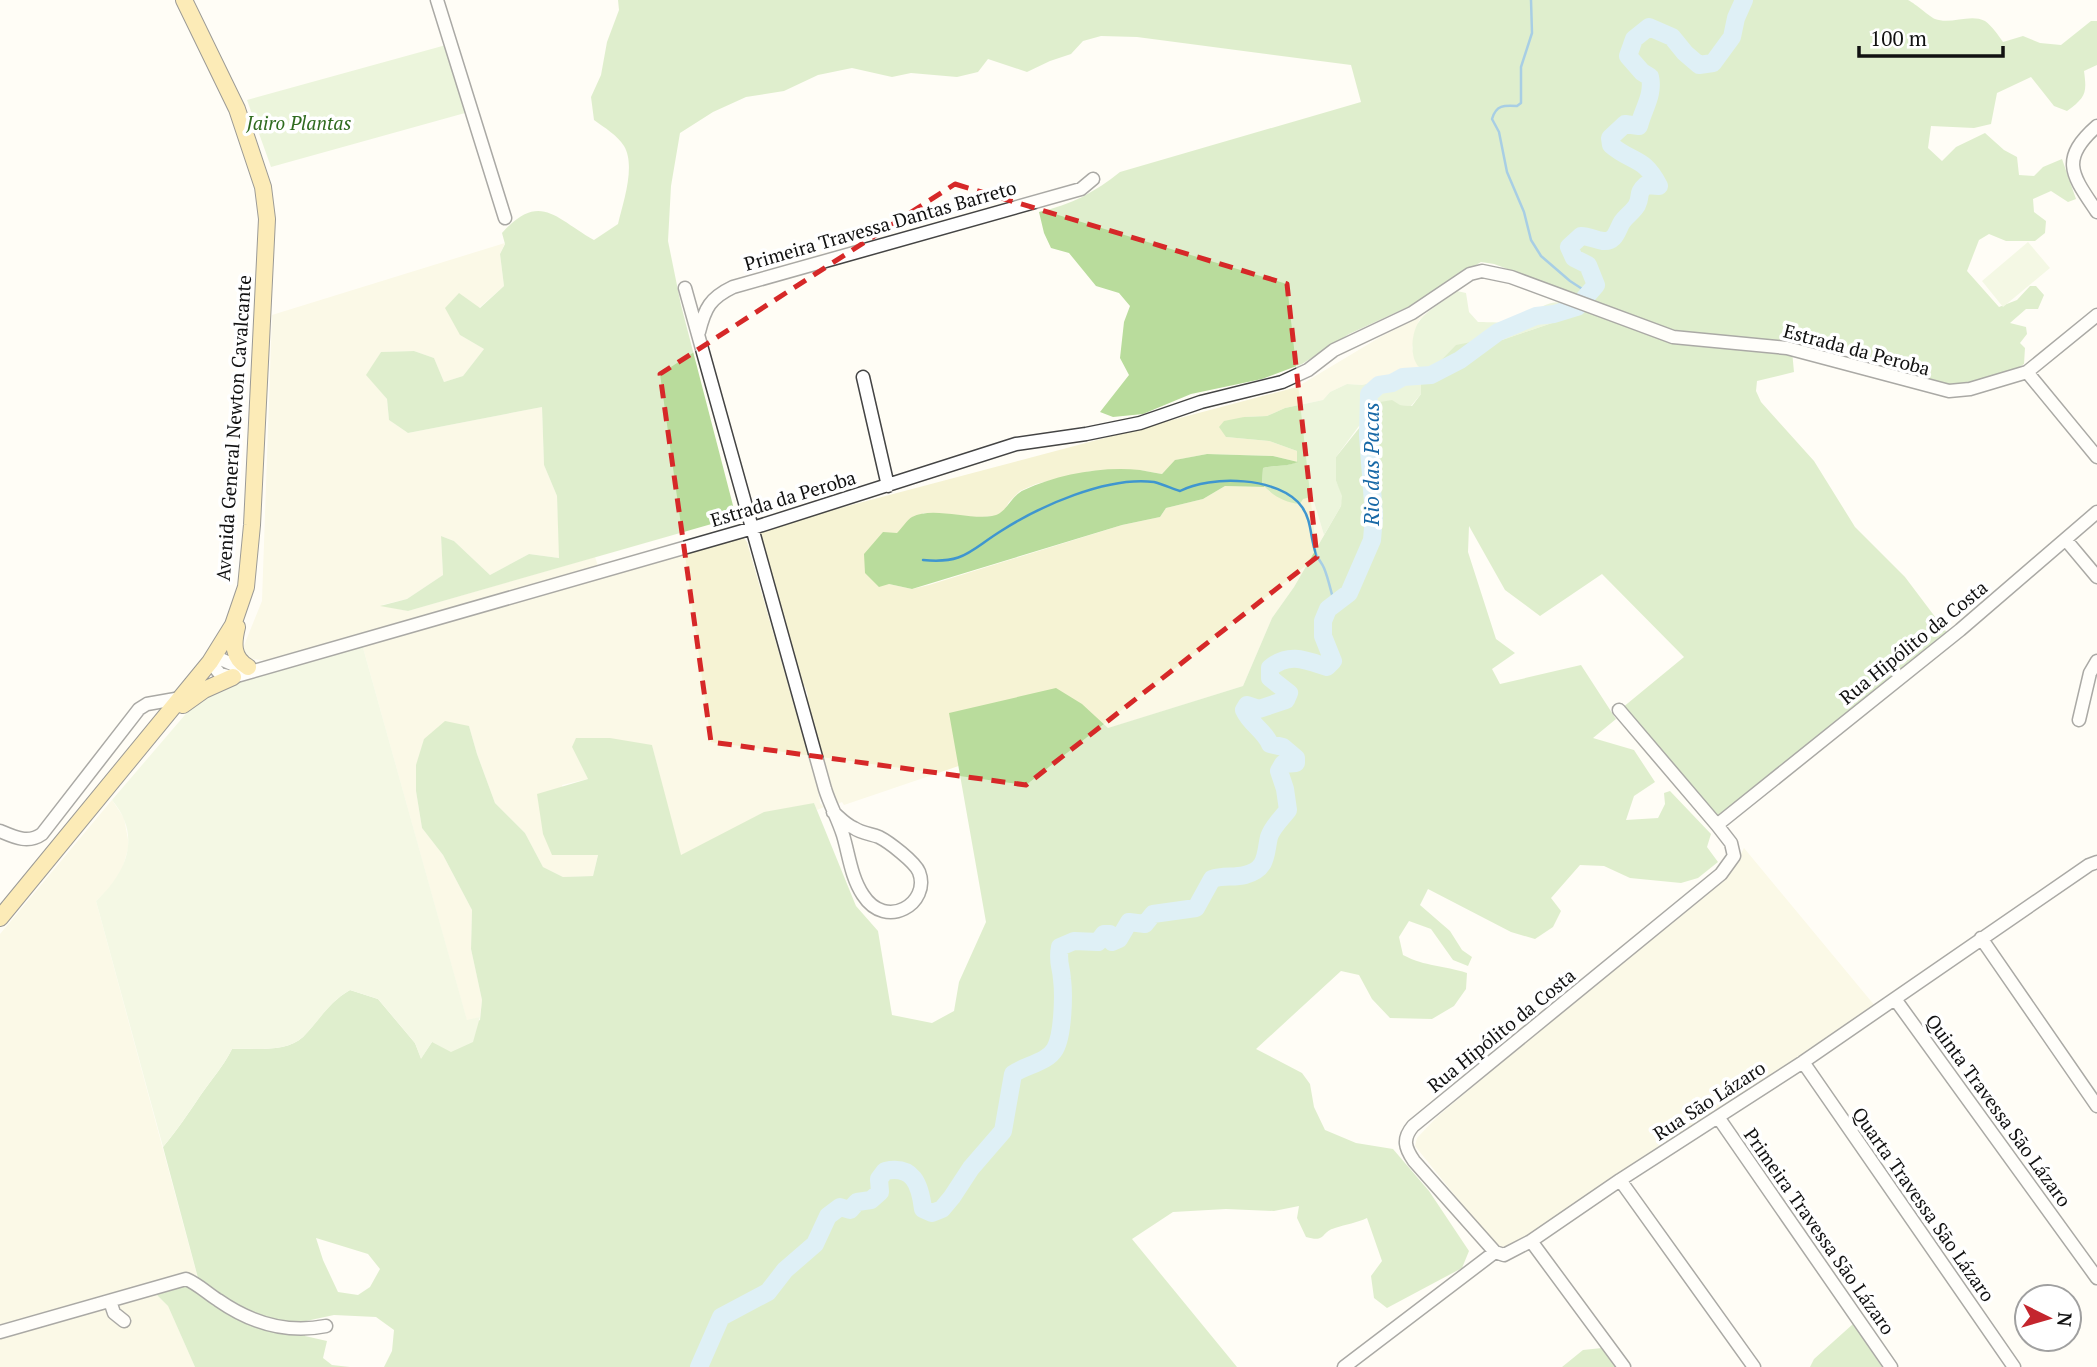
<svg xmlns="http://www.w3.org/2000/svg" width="2097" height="1367" font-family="'PT Serif',serif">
	<rect width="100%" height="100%" fill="#fffdf5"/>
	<path fill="#f6f3d4" d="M 505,243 L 500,254 L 504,286 L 479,308 L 460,335 L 484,349 L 463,376 L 444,382 L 434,358 L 414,351 L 381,352 L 367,375 L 387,399 L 389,420 L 408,433 L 542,407 L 544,465 L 557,496 L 560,558 L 529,554 L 490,575 L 454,541 L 441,536 L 443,575 L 407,599 L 382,605 L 408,611 L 595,557 L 598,566 L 274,661 L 251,659 L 243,653 L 243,648 L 262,601 L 272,315 Z
		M 1428,313 L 1419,320 L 1412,348 L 1419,367 L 1416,371 L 1362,385 L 1347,384 L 1330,392 L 1323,400 L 1285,408 L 1267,416 L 1244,417 L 1226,437 L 1269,441 L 1297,451 L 1298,462 L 1273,456 L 1207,454 L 1176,460 L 1162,474 L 1139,470 L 1091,471 L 1036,484 L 1020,491 L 1009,502 L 1003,513 L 995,516 L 969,518 L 923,513 L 889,584 L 912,589 L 929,585 L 1122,525 L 1160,517 L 1166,508 L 1203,499 L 1225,486 L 1265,487 L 1270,492 L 1307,498 L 1314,502 L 1324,535 L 1294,587 L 1272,618 L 1243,686 L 1077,738 L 1041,738 L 844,805 L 842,802 L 832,806 L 804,700 L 808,696 L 805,687 L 799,684 L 757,530 L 1297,387 L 1382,336 Z
		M 742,536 L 747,542 L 818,788 L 820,803 L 824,807 L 817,810 L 814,803 L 736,828 L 680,856 L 652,745 L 572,747 L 588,779 L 562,785 L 578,853 L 598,854 L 593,876 L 563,877 L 543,867 L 525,833 L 495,803 L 477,754 L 469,726 L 416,765 L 416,791 L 422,828 L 443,855 L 472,910 L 471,949 L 482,1000 L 480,1017 L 467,1021 L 362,644 L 370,642 L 377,644 L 384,638 Z
		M 112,800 L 124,818 L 129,845 L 122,870 L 109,889 L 96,901 L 198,1279 L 63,1308 L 0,1325 L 0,934 Z
		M 1744,848 L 1875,1006 L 1528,1238 L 1500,1251 L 1415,1146 L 1417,1138 L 1437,1117 L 1735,865 Z
		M 155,1293 L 168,1306 L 195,1367 L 0,1367 L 0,1337 Z"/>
	<path fill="#d5ebbd" d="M 446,45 L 465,113 L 271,167 L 247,100 Z
		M 1457,291 L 1466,293 L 1469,312 L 1478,322 C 1487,322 1498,323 1507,322 C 1536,317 1549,289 1580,310 L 1552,323 L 1502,340 L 1481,340 L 1442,360 L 1421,381 L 1421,394 L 1411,406 L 1399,405 L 1359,426 L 1336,457 L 1336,481 L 1343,496 L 1341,506 L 1324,535 L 1314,502 L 1307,498 L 1303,499 L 1300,504 C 1284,502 1273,496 1262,484 L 1263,468 C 1275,465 1285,467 1297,462 L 1297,451 L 1269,441 L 1226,437 L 1219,427 L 1224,421 L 1244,417 L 1267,416 L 1285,408 L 1323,400 L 1330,392 L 1347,384 L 1362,385 L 1416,371 L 1419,367 C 1409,357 1411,330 1421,319 C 1430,308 1446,300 1457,291 Z"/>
	<path fill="#b9dc9c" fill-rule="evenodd" d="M 618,0 L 1908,0 C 1916,4 1930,17 1935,19 C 1951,25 1970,13 1985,21 C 1992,26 1998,35 2003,42 L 2023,36 L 2040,43 L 2061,45 L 2091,21 L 2097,21 L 2097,65 L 2084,71 C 2087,93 2086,97 2067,111 L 2054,106 L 2031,77 L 1997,93 L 1991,124 L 1974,128 L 1931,126 L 1928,148 L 1942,161 L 1956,147 L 1985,133 L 2004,150 L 2017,157 L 2019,175 L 2034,176 L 2043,167 L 2062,159 L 2076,199 L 2068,202 L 2051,191 L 2033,199 L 2034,212 L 2046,221 L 2045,233 L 2035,241 L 2006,241 L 1989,234 L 1979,240 L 1967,271 L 1999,307 L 2017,300 L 2030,286 L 2036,286 L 2044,295 L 2038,309 L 2026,309 L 2010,323 L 2026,327 L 2027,334 L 2020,343 L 2025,348 L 2024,364 C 2014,372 1972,385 1958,385 C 1940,385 1923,376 1906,370 C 1869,359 1830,345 1791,340 L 1794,372 L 1757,381 L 1756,391 L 1761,402 L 1814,461 L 1855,527 L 1905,577 L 1948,634 L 1717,820 L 1622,708 L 1684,657 L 1602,574 L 1540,616 L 1505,590 L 1469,526 L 1468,552 L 1496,639 L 1515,653 L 1492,669 L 1500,684 L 1581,665 L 1616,719 L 1593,738 L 1634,750 L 1655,782 L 1634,796 L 1626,820 L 1658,818 L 1665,804 L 1664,793 L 1670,791 L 1711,834 L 1707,847 L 1718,862 L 1698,878 L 1681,883 L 1630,878 L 1604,866 L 1580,865 L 1551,898 L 1561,911 L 1553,927 L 1535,939 L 1511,932 L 1428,889 L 1420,905 L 1450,931 L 1462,950 L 1472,957 L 1468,966 L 1453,960 L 1431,929 L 1409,921 L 1399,937 L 1403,955 C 1426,967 1443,965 1467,973 L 1466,989 L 1454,1006 L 1432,1019 L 1390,1018 L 1372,999 L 1359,975 L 1341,971 L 1256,1049 L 1302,1073 L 1310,1084 L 1314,1107 L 1325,1130 L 1356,1143 L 1393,1149 L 1429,1191 L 1469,1251 L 1462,1268 L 1387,1308 L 1374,1298 L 1371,1276 L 1382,1261 L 1367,1218 C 1357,1223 1346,1224 1335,1228 C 1320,1232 1327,1243 1306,1237 L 1297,1218 L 1299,1206 L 1274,1211 L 1226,1209 L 1173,1212 L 1132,1239 L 1237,1367 L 384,1367 L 392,1351 L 394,1330 L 376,1317 L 334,1315 L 306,1321 L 305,1336 L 327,1341 L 323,1358 L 332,1365 L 350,1367 L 195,1367 L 168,1306 L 155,1293 L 186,1273 L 198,1278 L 163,1147 C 177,1130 188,1114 200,1096 C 211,1080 223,1067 232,1049 C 254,1048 286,1053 303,1037 C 319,1020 329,1002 350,990 L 378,999 L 415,1043 L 421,1058 L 432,1042 L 480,1020 L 482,1000 L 471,949 L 472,910 L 443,855 L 422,828 L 416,791 L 416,765 L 424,739 L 445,721 L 469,726 L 477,754 L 495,803 L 525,833 L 543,867 L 563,877 L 593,876 L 598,855 L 552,855 L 543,834 L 537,794 L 588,779 L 572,747 L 576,738 L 610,738 L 652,745 L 681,855 L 764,812 L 814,803 L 856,906 L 878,931 L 892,1015 L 932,1023 L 954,1011 L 959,982 L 986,922 L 949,713 L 1056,688 L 1082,704 L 1108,728 L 1243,686 L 1272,618 L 1294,587 L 1341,506 L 1342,496 L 1336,481 L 1336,457 L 1380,402 L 1392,400 L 1400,405 L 1412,406 L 1421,394 L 1421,381 L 1456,345 L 1481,340 L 1502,340 L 1552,323 L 1595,301 L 1494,264 L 1481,262 L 1410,306 L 1349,334 L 1302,364 L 1262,379 L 1191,394 L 1143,414 L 1113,417 L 1100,412 L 1129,375 L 1120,358 L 1124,322 L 1130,306 L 1119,293 L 1096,286 L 1069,253 L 1051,248 L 1044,233 L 1039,212 C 1071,205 1095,192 1120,172 L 1361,102 L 1351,65 L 1137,37 L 1101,36 L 1083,41 L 1071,54 L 1050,61 L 1027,72 L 988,59 L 978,72 L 957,77 L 911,73 L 892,77 L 852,68 L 818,75 L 784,91 L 746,97 L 713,112 L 680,133 L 671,186 L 668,241 L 681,305 L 736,517 L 408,611 L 380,606 L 407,599 L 443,575 L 441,536 L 454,541 L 490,575 L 529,554 L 559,558 L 557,496 L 544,465 L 542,407 L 408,433 L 389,420 L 387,399 L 366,375 L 381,352 L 414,351 L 434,358 L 444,382 L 463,376 L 484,349 L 460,335 L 445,308 L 459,293 L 480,308 L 504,286 L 500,254 L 505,244 L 502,233 C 540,191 555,218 594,240 L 618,224 C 623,203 636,166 624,146 C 617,135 605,128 594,120 L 591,97 L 601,75 L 607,42 L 619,10 ZM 316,1238 L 368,1254 L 380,1269 L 370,1287 L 358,1295 L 338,1292 L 323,1260 Z
		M 1207,454 L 1273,456 L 1298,462 C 1286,467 1275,465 1263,468 L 1262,484 L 1265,487 L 1225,486 L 1203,499 L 1166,508 L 1160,517 L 1122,525 L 912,589 L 889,584 L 879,587 L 865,573 L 864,554 L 883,532 L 897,533 C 902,528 907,520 912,517 C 932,506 969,520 992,516 C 1007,514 1010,496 1024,490 C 1058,474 1103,466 1140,470 C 1147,471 1154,473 1162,474 L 1175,460 Z
		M 1853,1324 L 1882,1367 L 1810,1367 L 1814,1359 Z
		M 1602,1348 L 1616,1367 L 1562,1367 L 1583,1350 Z"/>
	<path fill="#e6f2cf" d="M 2028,242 L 2050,268 L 2003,307 L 1982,281 Z
		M 362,644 L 467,1020 L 480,1017 L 473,1042 L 451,1052 L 432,1042 L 421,1059 L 415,1043 L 378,999 L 350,990 C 329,1002 320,1020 303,1037 C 286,1053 254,1048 232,1049 C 223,1067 211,1080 200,1096 C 188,1114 177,1130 163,1147 L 96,901 C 127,872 142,836 112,800 L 196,702 L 223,687 Z"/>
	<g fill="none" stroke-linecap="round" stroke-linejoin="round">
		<path stroke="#3f96cf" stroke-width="2.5" d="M 1531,0 L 1532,33 L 1521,67 L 1521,103 L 1517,106 C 1504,105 1496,105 1492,119 L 1499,132 L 1507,172 L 1524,212 L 1531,240 L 1541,256 L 1570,281 L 1590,294
			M 923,560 C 964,564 969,551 1001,531 C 1040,506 1107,476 1154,482 C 1162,484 1171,488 1180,491 C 1210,475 1280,476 1302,507 C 1312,521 1310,538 1316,554 C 1318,559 1322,563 1324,568 C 1329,580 1331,593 1335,605"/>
		<path stroke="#b9e0f7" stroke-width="18" d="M 699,1367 L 721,1317 L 768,1292 L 785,1270 L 815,1244 L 828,1216 L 840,1207 L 850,1210 L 857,1202 L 871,1200 L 880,1192 L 879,1179 L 885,1171 C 913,1165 920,1184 923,1209 L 932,1213 L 942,1209 L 952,1197 L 971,1168 L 1003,1131 L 1013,1074 C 1025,1065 1047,1063 1055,1049 C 1063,1035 1064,995 1062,979 C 1061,965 1057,962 1060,947 L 1074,941 L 1098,942 L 1104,934 L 1110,934 L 1112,942 L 1119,939 L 1129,922 L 1145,924 L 1153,914 L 1196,908 L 1212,879 C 1223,875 1234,878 1245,875 C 1268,869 1265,854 1269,837 C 1272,827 1282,818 1288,810 L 1285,789 L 1279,771 L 1283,764 L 1296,763 L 1296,758 L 1283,747 L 1270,744 C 1264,730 1250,724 1244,710 L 1247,705 L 1259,709 L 1286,700 L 1289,693 L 1270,678 L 1270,668 C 1289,652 1306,660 1327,667 L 1333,661 L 1323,636 L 1323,621 L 1328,609 L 1349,593 L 1372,540 L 1374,516 L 1368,435 L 1369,394 L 1379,385 L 1392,383 L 1403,377 L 1431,375 L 1460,360 L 1498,332 L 1536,316 L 1554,314 L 1577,307 L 1596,285 L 1588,265 L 1574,258 L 1569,247 L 1581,236 C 1589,236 1595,240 1603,241 C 1616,242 1617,230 1622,222 C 1626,216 1634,211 1637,205 C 1642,195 1636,194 1646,185 L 1659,186 C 1644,156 1632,163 1611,145 L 1610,138 L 1625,124 L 1639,126 C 1643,109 1654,95 1650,77 L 1642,72 L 1628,56 L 1634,39 L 1649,27 L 1672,37 L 1685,53 L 1699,65 L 1713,63 L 1732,37 L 1736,18 L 1744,0"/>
		<defs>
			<path id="minor" d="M 437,0 L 505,218
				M 2097,126 C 2058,160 2073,176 2097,212
				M 685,288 L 825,789 C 830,805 838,819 843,835 C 849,855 851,877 863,895 C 886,931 931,903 919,872 C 915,862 889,842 879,837 C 871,834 861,833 854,828 C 846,825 839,817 833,812
				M 699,332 C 705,308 710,298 733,287 L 1081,189 L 1093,179
				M 2027,372 L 2097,457
				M 863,377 L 888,486
				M 2066,540 L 2097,577
				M 214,656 L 234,665 L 247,667
				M 210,662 L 220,674 L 233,677 L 753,528 L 1016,444 L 1086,434 L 1140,423 L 1201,402 L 1282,382 L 1308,370 L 1334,350 L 1412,313 L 1470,274 L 1482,271 L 1511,277 L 1673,337 L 1787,348 L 1949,391 L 1970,389 L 2027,372 L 2097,315
				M 2079,720 L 2090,673 L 2097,661
				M 1717,825 L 1960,630 L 2097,512
				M 0,831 C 14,837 28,844 42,834 L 139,709 L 147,704 L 181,698
				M 1981,938 L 2097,1106
				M 1895,999 L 2097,1278
				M 1803,1062 L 2014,1367
				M 1718,1117 L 1891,1367
				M 1620,1180 L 1754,1367
				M 1531,1241 L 1624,1367
				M 1495,1252 L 1414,1161 C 1405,1148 1402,1139 1413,1126 L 1721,874 L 1734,856 L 1731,843 L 1717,825 L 1619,710
				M 110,1301 L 114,1313 L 124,1321
				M 0,1332 L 186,1279 C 198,1284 207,1293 218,1300 C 251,1323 287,1334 326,1326
				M 1344,1367 L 1495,1252 L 1504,1255 L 1531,1241 L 1620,1180 L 1803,1062 L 2089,865 L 2097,862"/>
			<path id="major" d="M 237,627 C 233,643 232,658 248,667
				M 183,705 L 204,690 L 233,677
				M 0,918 L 210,662 L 233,625 L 246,587 L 252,525 L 267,219 L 263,187 L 237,109 L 184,0"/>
		</defs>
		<use href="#minor" stroke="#444" stroke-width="15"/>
		<use href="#major" stroke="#222" stroke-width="18"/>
		<use href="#minor" stroke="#fff" stroke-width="12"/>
		<use href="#major" stroke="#f9d66b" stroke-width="16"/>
	</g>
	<path d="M0 0H2097V1367H0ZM 955,184 L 1287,284 L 1317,557 L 1026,785 L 711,742 L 660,374 Z" fill="#fffdf5" fill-opacity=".55" fill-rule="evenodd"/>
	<path fill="none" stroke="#d62828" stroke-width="5" stroke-dasharray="14 9" stroke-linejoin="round" d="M 955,184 L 1287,284 L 1317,557 L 1026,785 L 711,742 L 660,374 Z"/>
	<g text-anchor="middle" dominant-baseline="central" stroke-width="7" stroke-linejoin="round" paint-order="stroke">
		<g font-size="19" font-style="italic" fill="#2f6b1f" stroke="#fff">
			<text x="299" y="122">Jairo Plantas</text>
		</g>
		<g font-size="19" fill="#111" stroke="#fff">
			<text transform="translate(880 225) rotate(-16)">Primeira Travessa Dantas Barreto</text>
			<text transform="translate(1857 349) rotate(15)">Estrada da Peroba</text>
			<text transform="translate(233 428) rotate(-86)">Avenida General Newton Cavalcante</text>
			<text transform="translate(783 498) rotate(-17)">Estrada da Peroba</text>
			<text transform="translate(1913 642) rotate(-39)">Rua Hipólito da Costa</text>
			<text transform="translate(1501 1030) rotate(-39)">Rua Hipólito da Costa</text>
			<text transform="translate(1709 1100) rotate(-33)">Rua São Lázaro</text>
			<text transform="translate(1999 1110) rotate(54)">Quinta Travessa São Lázaro</text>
			<text transform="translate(1924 1204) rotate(55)">Quarta Travessa São Lázaro</text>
			<text transform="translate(1820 1231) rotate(55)">Primeira Travessa São Lázaro</text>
		</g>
		<g font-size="21" font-style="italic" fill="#1768a6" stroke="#fff">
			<text transform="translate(1371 464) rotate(-90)">Rio das Pacas</text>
		</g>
	</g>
	<g transform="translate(2048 1318) rotate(95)"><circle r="33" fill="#ffffff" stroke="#a0a0a0" stroke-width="2"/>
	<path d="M0-5L12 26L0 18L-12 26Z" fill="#c4262e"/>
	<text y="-10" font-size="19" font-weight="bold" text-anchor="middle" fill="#111111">N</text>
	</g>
	<path d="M1859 46v10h144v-10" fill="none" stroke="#111111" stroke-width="3.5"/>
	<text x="1870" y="46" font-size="21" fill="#111111" stroke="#ffffff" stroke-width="5" paint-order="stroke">100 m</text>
</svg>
